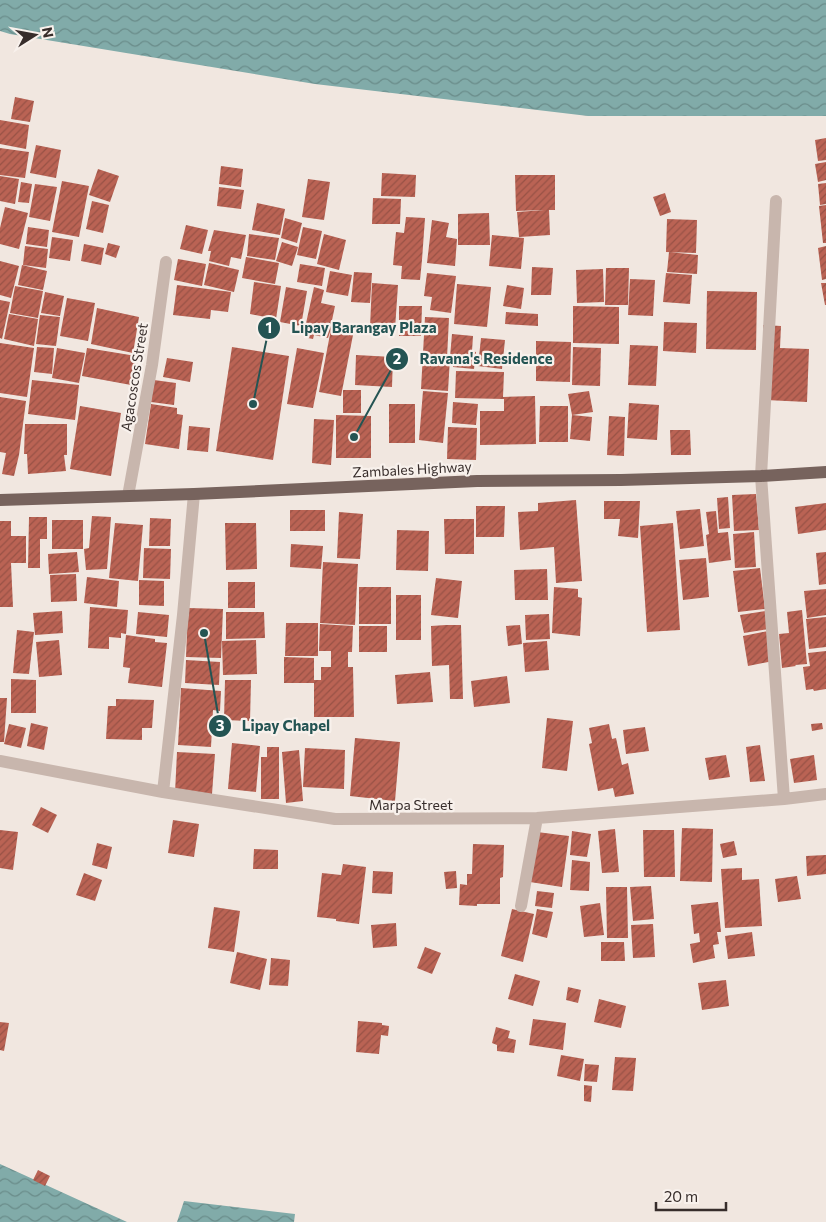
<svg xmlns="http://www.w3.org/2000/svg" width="826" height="1222" font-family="Commissioner,sans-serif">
	<defs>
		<pattern id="water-waves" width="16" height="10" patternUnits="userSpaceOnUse" patternTransform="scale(1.25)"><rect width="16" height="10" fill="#81aba9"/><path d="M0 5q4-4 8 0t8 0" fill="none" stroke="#6a8c8a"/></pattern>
		<pattern id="building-hatch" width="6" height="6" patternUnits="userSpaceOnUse" patternTransform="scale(1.25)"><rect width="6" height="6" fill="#ba6354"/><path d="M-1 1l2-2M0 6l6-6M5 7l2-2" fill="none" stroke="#985246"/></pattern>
	</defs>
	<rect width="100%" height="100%" fill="#f1e7e0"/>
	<path fill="url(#water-waves)" d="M 0,0 L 826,0 L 826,116 L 588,116 L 315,84 L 10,34 L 0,31 Z
		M 0,1164 L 127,1222 L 0,1222 Z
		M 184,1201 L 295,1214 L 294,1222 L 177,1222 Z"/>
	<path fill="url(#building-hatch)" d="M 15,97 L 34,101 L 30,122 L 11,119 Z
		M 0,120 L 29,125 L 26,149 L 0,144 Z
		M 826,138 L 826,160 L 818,161 L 815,140 Z
		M 36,145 L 61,150 L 56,178 L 30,173 Z
		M 0,148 L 29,152 L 25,178 L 0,175 Z
		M 826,162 L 826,180 L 818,182 L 815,164 Z
		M 221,166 L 243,169 L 241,187 L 219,184 Z
		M 98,169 L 119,176 L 110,202 L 89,195 Z
		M 382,173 L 416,175 L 415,197 L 381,196 Z
		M 515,175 L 555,175 L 555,210 L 549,210 L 550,235 L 519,237 L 517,212 L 544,210 L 516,211 Z
		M 0,176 L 19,179 L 15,204 L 0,201 Z
		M 308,179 L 330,182 L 324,220 L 302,217 Z
		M 62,181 L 89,186 L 79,237 L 52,232 Z
		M 21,182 L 32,184 L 29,203 L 18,202 Z
		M 826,183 L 826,204 L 820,205 L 818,184 Z
		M 35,184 L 57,187 L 50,221 L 29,217 Z
		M 219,187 L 244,190 L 241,209 L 217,206 Z
		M 665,193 L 671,212 L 660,216 L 653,197 Z
		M 373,198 L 401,199 L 400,224 L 372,224 Z
		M 92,201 L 109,205 L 103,233 L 86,229 Z
		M 257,203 L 285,209 L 280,235 L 252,230 Z
		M 826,205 L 826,243 L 823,243 L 819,206 Z
		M 5,207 L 28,213 L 19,249 L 0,244 L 0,228 Z
		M 489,213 L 490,245 L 458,245 L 458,214 Z
		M 406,217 L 425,218 L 422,260 L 420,280 L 401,279 L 402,266 L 393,265 L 396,232 L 404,233 Z
		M 285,218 L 302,223 L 297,243 L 281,238 Z
		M 667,219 L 697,220 L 696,253 L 666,252 Z
		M 432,220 L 449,223 L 446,237 L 457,239 L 455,266 L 427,263 Z
		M 186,225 L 208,230 L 202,254 L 180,249 Z
		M 28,227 L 49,230 L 47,247 L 26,244 Z
		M 303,227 L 322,231 L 316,259 L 297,255 Z
		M 214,230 L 246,235 L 241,259 L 231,257 L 229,266 L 209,261 L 211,251 L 208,251 Z
		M 249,234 L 279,238 L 275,260 L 247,256 Z
		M 324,234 L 346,240 L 339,270 L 317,264 Z
		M 492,235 L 524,238 L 521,269 L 489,266 Z
		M 52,237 L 73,240 L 70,261 L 49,258 Z
		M 282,242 L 298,247 L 292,266 L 276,261 Z
		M 108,243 L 120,246 L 116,258 L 105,254 Z
		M 84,244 L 104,248 L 101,265 L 81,261 Z
		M 25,246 L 48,249 L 46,268 L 23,265 Z
		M 826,246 L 826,279 L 822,280 L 818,248 Z
		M 669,252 L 698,255 L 697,274 L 667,272 Z
		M 246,257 L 279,263 L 275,284 L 242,278 Z
		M 178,259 L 206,264 L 202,286 L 174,280 Z
		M 0,261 L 19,266 L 11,298 L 0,295 Z
		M 209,263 L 239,270 L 234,292 L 204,285 Z
		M 300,264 L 325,268 L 322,286 L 297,282 Z
		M 22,265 L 47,271 L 43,290 L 18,285 Z
		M 532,267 L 553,268 L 551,295 L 531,295 Z
		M 606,268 L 629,268 L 628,305 L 605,305 Z
		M 603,269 L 604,302 L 577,303 L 576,270 Z
		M 330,271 L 352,275 L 348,296 L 326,292 Z
		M 354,272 L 372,273 L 370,303 L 351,302 Z
		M 427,273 L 456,276 L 451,313 L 430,310 L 432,297 L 424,296 Z
		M 666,273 L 692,275 L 690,304 L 663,302 Z
		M 630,279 L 655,280 L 653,316 L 628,315 Z
		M 254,282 L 281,286 L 276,319 L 250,314 Z
		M 372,283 L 398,285 L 395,329 L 370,327 Z
		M 821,283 L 826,283 L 826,305 L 825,305 Z
		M 457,284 L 491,287 L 487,327 L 454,324 Z
		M 177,285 L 231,292 L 228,312 L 211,310 L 210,319 L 173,315 Z
		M 507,285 L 524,288 L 521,309 L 503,306 Z
		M 15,286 L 43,291 L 38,318 L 10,313 Z
		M 286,287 L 307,291 L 301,326 L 280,322 Z
		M 314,287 L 324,290 L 321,303 L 335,306 L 331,325 L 354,330 L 341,396 L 319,392 L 331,329 L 328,338 L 314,335 L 313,339 L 303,337 Z
		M 707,291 L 757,292 L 756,350 L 706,349 Z
		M 45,292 L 64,296 L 60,316 L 41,313 Z
		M 67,298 L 95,303 L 88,341 L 60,336 Z
		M 0,300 L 10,302 L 2,339 L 0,338 Z
		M 399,306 L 422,306 L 421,336 L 399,336 Z
		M 573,306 L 619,307 L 619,344 L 573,343 Z
		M 97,308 L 139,317 L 133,353 L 91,344 Z
		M 506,312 L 538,314 L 538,326 L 505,324 Z
		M 9,314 L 38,319 L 34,346 L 4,339 Z
		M 40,315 L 60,317 L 56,346 L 36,344 Z
		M 425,317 L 449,318 L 447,358 L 450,358 L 448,391 L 421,389 Z
		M 664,322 L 697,323 L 696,353 L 663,351 Z
		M 763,325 L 781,326 L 780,348 L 809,349 L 807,402 L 766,400 Z
		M 452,334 L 473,336 L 472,351 L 476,352 L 474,369 L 453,367 L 454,358 L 450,357 Z
		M 481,338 L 505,340 L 502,369 L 478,366 Z
		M 536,341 L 571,342 L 570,382 L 536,381 Z
		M 0,343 L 34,348 L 27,397 L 0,393 Z
		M 630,345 L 658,346 L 656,386 L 628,385 Z
		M 37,347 L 54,348 L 52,374 L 34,372 Z
		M 232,347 L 289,356 L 273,460 L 216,451 Z
		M 573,347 L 601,348 L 600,386 L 572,385 Z
		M 57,348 L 85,353 L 79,383 L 52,378 Z
		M 87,348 L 136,356 L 131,385 L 82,376 Z
		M 297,348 L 324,353 L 313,408 L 287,404 Z
		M 356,355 L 393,357 L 392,387 L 355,385 Z
		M 167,358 L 193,362 L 190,382 L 163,377 Z
		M 456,371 L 504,372 L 503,397 L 535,396 L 536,444 L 480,445 L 480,411 L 504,411 L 504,399 L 455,398 Z
		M 32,380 L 79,385 L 75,420 L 28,414 Z
		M 154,380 L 176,383 L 174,405 L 151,402 Z
		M 343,390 L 361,390 L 361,413 L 343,413 Z
		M 423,391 L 448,393 L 443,443 L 419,440 Z
		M 589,391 L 593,412 L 572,415 L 568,394 Z
		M 0,397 L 26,401 L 19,455 L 14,476 L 2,474 L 6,453 L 0,452 Z
		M 453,402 L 478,404 L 476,425 L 452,423 Z
		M 629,403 L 659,405 L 657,440 L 627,438 Z
		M 151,404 L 177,408 L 177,414 L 183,415 L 179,449 L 145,444 Z
		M 389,404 L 415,404 L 415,443 L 389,443 Z
		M 80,406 L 121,413 L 111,476 L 70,469 Z
		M 540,406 L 568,406 L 568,442 L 539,442 Z
		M 336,415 L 371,416 L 371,458 L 336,458 Z
		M 572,415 L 592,417 L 590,441 L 570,439 Z
		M 609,416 L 625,417 L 624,456 L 607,455 Z
		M 314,419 L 334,420 L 331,465 L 312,463 Z
		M 25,424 L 67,424 L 67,455 L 64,455 L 66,471 L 28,474 L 27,454 L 24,454 Z
		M 189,426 L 210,428 L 208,452 L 187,450 Z
		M 448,427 L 477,428 L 476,460 L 447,459 Z
		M 670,430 L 690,430 L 691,455 L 671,455 Z
		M 756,494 L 759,530 L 734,531 L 732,495 Z
		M 728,497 L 730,528 L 719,529 L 717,498 Z
		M 576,500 L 582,581 L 556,583 L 554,547 L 520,550 L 518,512 L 538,511 L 538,503 Z
		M 604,501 L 640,501 L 638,538 L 618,536 L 620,519 L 604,519 Z
		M 826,503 L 826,530 L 798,534 L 795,507 Z
		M 476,506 L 505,506 L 504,537 L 476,537 Z
		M 700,509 L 704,546 L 680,549 L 676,511 Z
		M 290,510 L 325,510 L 325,531 L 290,531 Z
		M 716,511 L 718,533 L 728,532 L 731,560 L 709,563 L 706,535 L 709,534 L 706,512 Z
		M 339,512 L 363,514 L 360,559 L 337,558 Z
		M 92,516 L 111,517 L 107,569 L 86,570 L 84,549 L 89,548 Z
		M 29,517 L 47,517 L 47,539 L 40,539 L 40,568 L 28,568 Z
		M 150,518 L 171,519 L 170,546 L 149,546 Z
		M 444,519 L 474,519 L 474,554 L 445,554 Z
		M 52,520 L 83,520 L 83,549 L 52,549 Z
		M 0,521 L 11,521 L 11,536 L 26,536 L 26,563 L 11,563 L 13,607 L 0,607 Z
		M 115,523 L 143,525 L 138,581 L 109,578 Z
		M 225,523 L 256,523 L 257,569 L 226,570 Z
		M 673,523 L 680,630 L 647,632 L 640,526 Z
		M 397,530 L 429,531 L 428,571 L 396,570 Z
		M 754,532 L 756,567 L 735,568 L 733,534 Z
		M 291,544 L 323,546 L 321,569 L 290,567 Z
		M 144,548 L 171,549 L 170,579 L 143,578 Z
		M 77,552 L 79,572 L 49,574 L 48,554 Z
		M 826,552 L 826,584 L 819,585 L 816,553 Z
		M 706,558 L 709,597 L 683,600 L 679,560 Z
		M 323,562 L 358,564 L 355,625 L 320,623 Z
		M 760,568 L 765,609 L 738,612 L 733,571 Z
		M 547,569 L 548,600 L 515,600 L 514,570 Z
		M 76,574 L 77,601 L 51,602 L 50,575 Z
		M 87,577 L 119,581 L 117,607 L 84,603 Z
		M 436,578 L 462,581 L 458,618 L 431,615 Z
		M 139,580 L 164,581 L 164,606 L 139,605 Z
		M 228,582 L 255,582 L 255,608 L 228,608 Z
		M 359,587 L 391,587 L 391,624 L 359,624 Z
		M 554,587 L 578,589 L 578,597 L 582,598 L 580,636 L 552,633 Z
		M 826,589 L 826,615 L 807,618 L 804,591 Z
		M 396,595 L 421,595 L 421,640 L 396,640 Z
		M 90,607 L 128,610 L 126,634 L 121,633 L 121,638 L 109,637 L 109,649 L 88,648 Z
		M 188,608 L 223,609 L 221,658 L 186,657 Z
		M 802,610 L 807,664 L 795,665 L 796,666 L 782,668 L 779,634 L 789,633 L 787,612 Z
		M 62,611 L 63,633 L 35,635 L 33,613 Z
		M 766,611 L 769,629 L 744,633 L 740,615 Z
		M 138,612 L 169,615 L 167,637 L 136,634 Z
		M 226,612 L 264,612 L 265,638 L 226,639 Z
		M 549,614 L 550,639 L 526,640 L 525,615 Z
		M 826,617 L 826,647 L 809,649 L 806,619 Z
		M 286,623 L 318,623 L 318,656 L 285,656 Z
		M 320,624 L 353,626 L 352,652 L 348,652 L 348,667 L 353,667 L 354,717 L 314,717 L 314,683 L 284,683 L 284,657 L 314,658 L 314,680 L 321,680 L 321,667 L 331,667 L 331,651 L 319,651 Z
		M 446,625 L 461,625 L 463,699 L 450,699 L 449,665 L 432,666 L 431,626 Z
		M 520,625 L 522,644 L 508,646 L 506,626 Z
		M 359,626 L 387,626 L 387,652 L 359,652 Z
		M 17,630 L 34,632 L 29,674 L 13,673 Z
		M 768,631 L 773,661 L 748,666 L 743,636 Z
		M 126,635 L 155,639 L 155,642 L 167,643 L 162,687 L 128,683 L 130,668 L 123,667 Z
		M 59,640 L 62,675 L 39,677 L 36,642 Z
		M 256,640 L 257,674 L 223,675 L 222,641 Z
		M 547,641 L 549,670 L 525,672 L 523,643 Z
		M 826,651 L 826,689 L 814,691 L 813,689 L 806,690 L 803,667 L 810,666 L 808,653 Z
		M 186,660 L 220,662 L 219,685 L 185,683 Z
		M 430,672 L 433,702 L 397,704 L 395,675 Z
		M 507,676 L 510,703 L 474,707 L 471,681 Z
		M 11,679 L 36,680 L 36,713 L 11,713 Z
		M 225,680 L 251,680 L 250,721 L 224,720 Z
		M 181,688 L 221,691 L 220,711 L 213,710 L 211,747 L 178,745 Z
		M 0,698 L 7,698 L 4,742 L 0,742 Z
		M 116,699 L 154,700 L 152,728 L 142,728 L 142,740 L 106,739 L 108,706 L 116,706 Z
		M 547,718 L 573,721 L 567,771 L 542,768 Z
		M 31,723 L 48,727 L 44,750 L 27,746 Z
		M 822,723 L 823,729 L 812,731 L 811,724 Z
		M 9,724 L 26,728 L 21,748 L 4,744 Z
		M 609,724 L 612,739 L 616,738 L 622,765 L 628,763 L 634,794 L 615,797 L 613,788 L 598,791 L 589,744 L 592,743 L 589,728 Z
		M 645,727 L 649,751 L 626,754 L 623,730 Z
		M 355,738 L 400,742 L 395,801 L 350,796 Z
		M 232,743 L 260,746 L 256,792 L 228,789 Z
		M 760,745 L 765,781 L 750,782 L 746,747 Z
		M 267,747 L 279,747 L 279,799 L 261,799 L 261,757 L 267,757 Z
		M 305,748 L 345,750 L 344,789 L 303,787 Z
		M 299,750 L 303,801 L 286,803 L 282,752 Z
		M 177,752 L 215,754 L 212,794 L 175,793 Z
		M 726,755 L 730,777 L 709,780 L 705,758 Z
		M 814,755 L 817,780 L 794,783 L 790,759 Z
		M 41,807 L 57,815 L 48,833 L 32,825 Z
		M 173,820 L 199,824 L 194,857 L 168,853 Z
		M 682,828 L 713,829 L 712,882 L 680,881 Z
		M 615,829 L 619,872 L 602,873 L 598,831 Z
		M 0,830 L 18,832 L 13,870 L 0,868 Z
		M 643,830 L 674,830 L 675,877 L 644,877 Z
		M 572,831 L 591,834 L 587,857 L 570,855 Z
		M 537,832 L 569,836 L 562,887 L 530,882 Z
		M 734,841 L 737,855 L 723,858 L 720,844 Z
		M 97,843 L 112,847 L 107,869 L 92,865 Z
		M 473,844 L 504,845 L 503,877 L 500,878 L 500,904 L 477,904 L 477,906 L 459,905 L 460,884 L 467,885 L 467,874 L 472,874 Z
		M 254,849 L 278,850 L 278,869 L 253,869 Z
		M 826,855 L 826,874 L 807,876 L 806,856 Z
		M 572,860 L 590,862 L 589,891 L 570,890 Z
		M 343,864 L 366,867 L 359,924 L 336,921 L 336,919 L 317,917 L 322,873 L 341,875 Z
		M 742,868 L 742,880 L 759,879 L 762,926 L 725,928 L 721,869 Z
		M 373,871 L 393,872 L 392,894 L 372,893 Z
		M 456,871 L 457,888 L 446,889 L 444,872 Z
		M 84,873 L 102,880 L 95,901 L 76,895 Z
		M 797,876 L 801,899 L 778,902 L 775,879 Z
		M 651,886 L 654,919 L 633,921 L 630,887 Z
		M 606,887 L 627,887 L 628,938 L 607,938 Z
		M 537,891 L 554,893 L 552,908 L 535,906 Z
		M 718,902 L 721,932 L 717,932 L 719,944 L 713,945 L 715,958 L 693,963 L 690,944 L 700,942 L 699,933 L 694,934 L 691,905 Z
		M 600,903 L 604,935 L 584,937 L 580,906 Z
		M 214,907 L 240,911 L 234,952 L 208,948 Z
		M 512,909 L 534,914 L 523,962 L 501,956 Z
		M 537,909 L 553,912 L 547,938 L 532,934 Z
		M 396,923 L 397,946 L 373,948 L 371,925 Z
		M 653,924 L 655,957 L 633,958 L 631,925 Z
		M 752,932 L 755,956 L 728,959 L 725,936 Z
		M 601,942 L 624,942 L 625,961 L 601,961 Z
		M 425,947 L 441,953 L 432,974 L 417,968 Z
		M 237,952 L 267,959 L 260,990 L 230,983 Z
		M 271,958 L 290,960 L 288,986 L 269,985 Z
		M 515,974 L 540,981 L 533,1006 L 508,999 Z
		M 726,980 L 729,1006 L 702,1010 L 698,983 Z
		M 568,987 L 581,990 L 578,1003 L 566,1000 Z
		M 599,999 L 626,1006 L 621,1028 L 594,1022 Z
		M 533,1019 L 566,1023 L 563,1050 L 529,1045 Z
		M 358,1021 L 382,1023 L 382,1025 L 389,1026 L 388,1036 L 381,1035 L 379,1054 L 356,1052 Z
		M 0,1022 L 9,1023 L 4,1051 L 0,1050 Z
		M 496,1027 L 510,1031 L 508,1038 L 516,1040 L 514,1053 L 497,1051 L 497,1045 L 492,1043 Z
		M 561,1055 L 584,1059 L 580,1081 L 557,1076 Z
		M 615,1057 L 636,1058 L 633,1091 L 612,1090 Z
		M 585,1064 L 599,1065 L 597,1082 L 584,1081 Z
		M 584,1085 L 592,1086 L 591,1102 L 584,1101 Z
		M 38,1170 L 50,1176 L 45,1186 L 33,1180 Z"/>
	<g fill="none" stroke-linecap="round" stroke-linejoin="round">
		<path stroke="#c8b6ad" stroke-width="12" d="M 776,201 L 761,476 L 784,799
			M 128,496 L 152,365 L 166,262
			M 0,761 L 163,792 L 335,819 L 537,818 L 784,799 L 826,794
			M 163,792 L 183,615 L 194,494
			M 521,906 L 537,818"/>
		<path stroke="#77635d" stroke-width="12" d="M 0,500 L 194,494 L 477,481 L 621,480 L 761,476 L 826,472"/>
	</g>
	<g text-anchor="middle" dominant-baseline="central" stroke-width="4.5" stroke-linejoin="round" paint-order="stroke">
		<g font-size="14" fill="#372d2b" stroke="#f8f1ec">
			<text transform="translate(134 377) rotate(-81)">Agacoscos Street</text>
			<text transform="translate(412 469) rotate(-3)">Zambales Highway</text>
			<text x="411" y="804">Marpa Street</text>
		</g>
	</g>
	<path fill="none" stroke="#245453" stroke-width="2" d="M253 404L269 328M354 437L397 359M204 633L220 726"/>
	<g fill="#245453" stroke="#f8f1ec" stroke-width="2">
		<circle cx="253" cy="404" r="5"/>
		<circle cx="354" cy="437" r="5"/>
		<circle cx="204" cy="633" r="5"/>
		<circle cx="269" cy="328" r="12"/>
		<circle cx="397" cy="359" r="12"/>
		<circle cx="220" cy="726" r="12"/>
	</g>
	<g font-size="15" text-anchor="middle" font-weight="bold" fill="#fff">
		<text x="269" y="333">1</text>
		<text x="397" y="364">2</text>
		<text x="220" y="731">3</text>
	</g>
	<g font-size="15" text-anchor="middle" font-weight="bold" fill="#245453" stroke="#f8f1ec" stroke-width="4.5" stroke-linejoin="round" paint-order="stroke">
		<text x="364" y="333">Lipay Barangay Plaza</text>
		<text x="486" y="364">Ravana's Residence</text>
		<text x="286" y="731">Lipay Chapel</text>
	</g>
	<g transform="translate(35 35) rotate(79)" stroke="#f8f1ec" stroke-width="4" paint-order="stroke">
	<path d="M0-4L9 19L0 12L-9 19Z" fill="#372d2b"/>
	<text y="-8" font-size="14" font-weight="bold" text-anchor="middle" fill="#372d2b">N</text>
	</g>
	<path d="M656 1202v8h70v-8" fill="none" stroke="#372d2b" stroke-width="2.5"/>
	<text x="664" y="1202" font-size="15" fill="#372d2b" stroke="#f8f1ec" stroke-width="4" paint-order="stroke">20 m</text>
</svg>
